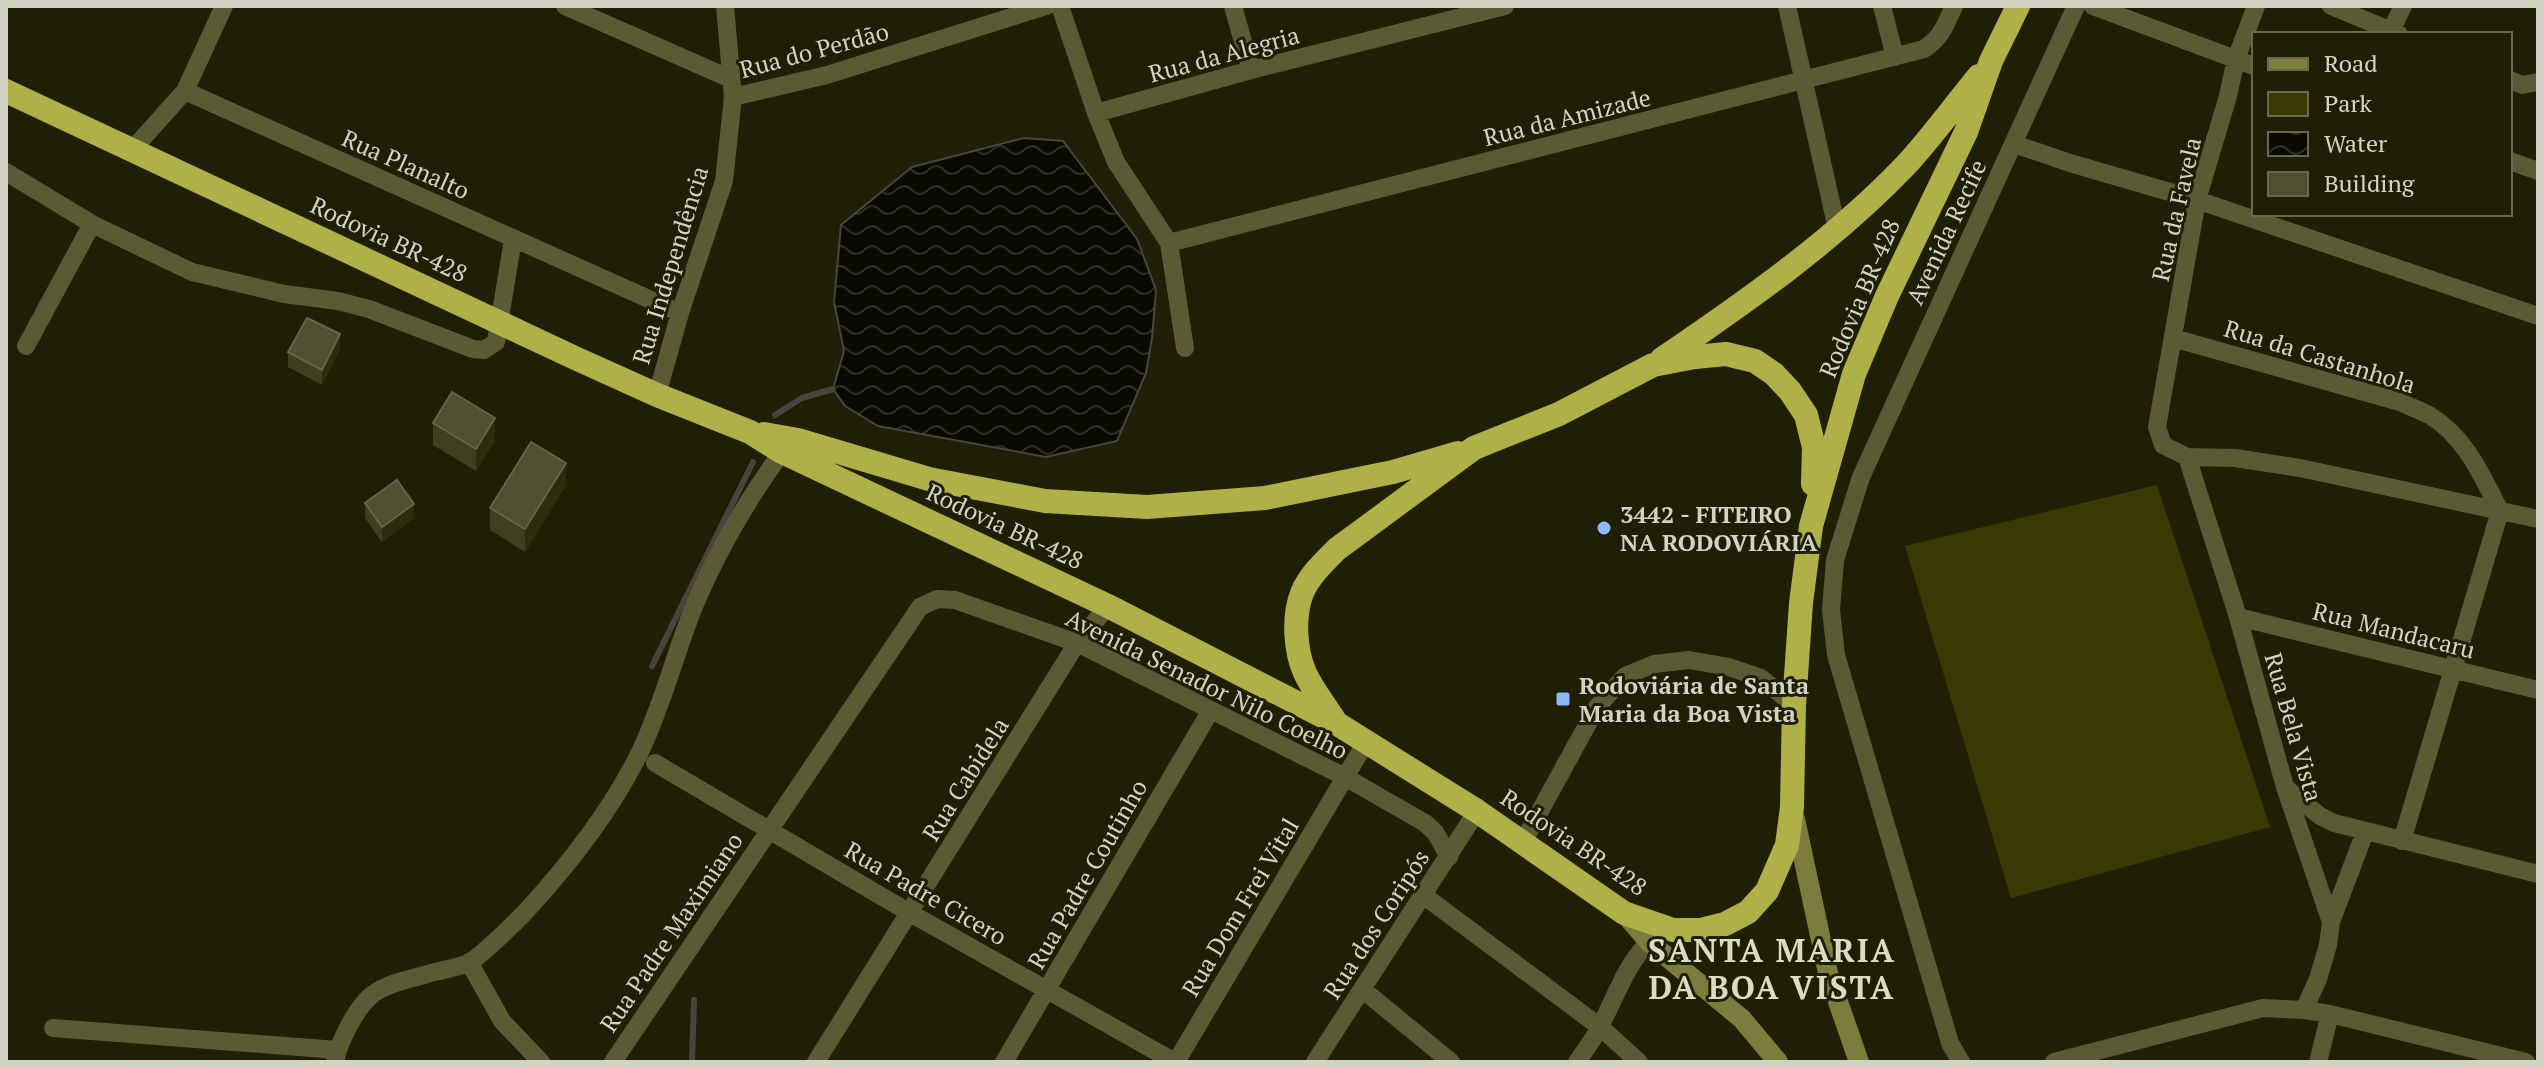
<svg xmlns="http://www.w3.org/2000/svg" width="2544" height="1068" font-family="'PT Serif',serif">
	<defs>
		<pattern id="water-waves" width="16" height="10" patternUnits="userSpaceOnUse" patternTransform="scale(2)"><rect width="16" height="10" fill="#0a0a01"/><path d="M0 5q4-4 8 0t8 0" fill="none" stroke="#2d2d24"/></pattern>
	</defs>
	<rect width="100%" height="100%" fill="#1f1f06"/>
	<path fill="#393903" d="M 2157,485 L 2270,827 L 2011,898 L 1905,546 Z"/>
	<path fill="url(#water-waves)" stroke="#46463c" stroke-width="2" d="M 1024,138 L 1063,141 L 1137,239 L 1156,290 L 1152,338 L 1146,373 L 1117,441 L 1046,457 L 878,426 L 845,406 L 833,389 L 844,351 L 834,302 L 841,225 L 912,167 Z"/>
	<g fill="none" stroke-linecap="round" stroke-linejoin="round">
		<path stroke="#46463c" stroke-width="6" d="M 775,415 L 802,398 L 833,389
			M 652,666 L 753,462
			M 692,1062 L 694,1000"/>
		<path stroke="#5a5b34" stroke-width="18" d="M 565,6 L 731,79
			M 1060,6 L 1096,113 L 1116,162 L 1169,243 L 1185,348
			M 1233,6 L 1251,70
			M 1787,6 L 1837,229
			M 1882,6 L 1895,57
			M 2093,6 L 2254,66
			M 2256,6 L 2236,59 L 2228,96 L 2197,200 L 2157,427 L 2163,445 L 2187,457 L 2235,458 L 2300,468 L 2538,519
			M 2331,6 L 2399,34
			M 2391,31 L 2403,6
			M 2510,80 L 2522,85 L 2538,82
			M 185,91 L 224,6
			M 733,97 L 827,75 L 1046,6
			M 1096,113 L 1251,70 L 1505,6
			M 2014,144 L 2070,163 L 2197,200 L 2538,316
			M 132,150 L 185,91 L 680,313
			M 2510,161 L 2538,171
			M 6,172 L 92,224 L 192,272 L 284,294 L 338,301 L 369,309 L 473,349 L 484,350 L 496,342 L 513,239
			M 1169,243 L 1924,49 C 1941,38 1946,24 1954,6
			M 2173,338 L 2400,402 C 2410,407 2420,410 2429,415 C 2465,436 2482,476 2500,511 L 2402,841
			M 26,346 L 92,224
			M 657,395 L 680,313 L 724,181 L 733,97 L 725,6
			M 2187,457 L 2238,617 L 2285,787 L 2331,922 L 2328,945 L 2318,979 L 2304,1010
			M 2238,617 L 2538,690
			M 655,763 L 910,913 L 1175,1062
			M 2287,789 L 2320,816 L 2334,823 L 2538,874
			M 1523,842 L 1597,707 L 1625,676 L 1654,664 L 1689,660 L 1729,667 L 1761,678 L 1794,705
			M 1423,895 L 1600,1027 L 1639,1062
			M 2331,922 L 2365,832
			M 469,962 L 502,1021 L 541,1062
			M 1362,989 L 1451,1062
			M 53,1028 L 337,1050
			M 335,1062 C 339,1042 356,1007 373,994 C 390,982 415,978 435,972 C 446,969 461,967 470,962 C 483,954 517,921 528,909 C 571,862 612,809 640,752 C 663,704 675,653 695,604 C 718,550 747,500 782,452
			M 613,1062 L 920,607 L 937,599 L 955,600 L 1077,643 L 1345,777 L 1425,823 L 1435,832 L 1449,857
			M 816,1062 L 1077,643 L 1108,606
			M 1004,1062 L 1211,710
			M 1176,1062 L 1366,742
			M 1315,1062 L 1477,811
			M 1577,1062 C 1585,1050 1595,1038 1601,1024 C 1616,997 1626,964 1649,942
			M 1961,1062 L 1950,1043 L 1836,655 L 1831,610 L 1835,560 L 1861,477 L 2076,6
			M 2054,1062 L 2263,1008 L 2304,1010 L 2330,1014 L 2526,1062
			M 2318,1062 L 2330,1014"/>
		<path stroke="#7c7d3d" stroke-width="20" d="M 1795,819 L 1828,973 L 1859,1062
			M 1624,913 L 1649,942 L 1742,1019 L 1778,1062"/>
		<path stroke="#b0b048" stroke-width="24" d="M 6,91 L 575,358 L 657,395 L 750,432 L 782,452 L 1108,606 L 1336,723 L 1477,811 L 1624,913 L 1673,930 L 1701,930 L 1725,924 L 1748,912 L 1767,891 L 1787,845 L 1792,807 L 1794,705 L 1801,603 L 1811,526 L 1854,374 L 1887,296 L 1966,132 L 1991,61 L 2018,6
			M 1662,359 C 1747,301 1833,241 1905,166 C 1931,138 1954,106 1979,76
			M 764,434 L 798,440 L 929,479 L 1045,501 L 1147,507 L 1265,498 L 1393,472 L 1458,453
			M 1335,721 C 1325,705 1313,690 1305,673 C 1295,651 1293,616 1302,593 C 1309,576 1324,562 1337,549 L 1474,448 L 1559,414 L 1653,365 L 1695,357 L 1726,354 L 1755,361 L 1774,374 L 1790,391 L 1806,415 L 1814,447 L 1813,484"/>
	</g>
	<path fill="#3f3f1f" d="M 340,349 L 322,385 L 288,367 L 288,352 Z
		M 433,423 L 495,440 L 476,471 L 433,445 Z
		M 566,485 L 525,552 L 490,530 L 490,508 Z
		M 365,503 L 414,518 L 382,542 L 365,518 Z"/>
	<path fill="#2c2c0e" d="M 340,334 L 340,349 L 322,385 L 322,370 Z
		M 495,418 L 495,440 L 476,471 L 476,449 Z
		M 566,463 L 566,485 L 525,552 L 525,529 Z
		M 414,504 L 414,518 L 382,542 L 382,527 Z"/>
	<path fill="#4f4f31" stroke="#636448" stroke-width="2" d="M 307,318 L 340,334 L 322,370 L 288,352 Z
		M 452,392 L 495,418 L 476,449 L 433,423 Z
		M 531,442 L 566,463 L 525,529 L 490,508 Z
		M 397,480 L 414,504 L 382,527 L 365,503 Z"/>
	<g fill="#8eb9fc" stroke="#1f1f06" stroke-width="3">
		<circle cx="1604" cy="528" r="8"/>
		<rect x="1555" y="691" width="16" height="16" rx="4"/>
	</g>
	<g text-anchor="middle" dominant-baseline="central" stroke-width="6" stroke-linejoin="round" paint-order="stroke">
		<g font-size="24" fill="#d2d3c4" stroke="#1f1f06">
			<text transform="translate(814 50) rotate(-15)">Rua do Perdão</text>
			<text transform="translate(1224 54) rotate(-15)">Rua da Alegria</text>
			<text transform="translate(1567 117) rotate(-14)">Rua da Amizade</text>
			<text transform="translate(406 164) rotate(24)">Rua Planalto</text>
			<text transform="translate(2176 209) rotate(-77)">Rua da Favela</text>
			<text transform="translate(1946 232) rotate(-65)">Avenida Recife</text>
			<text transform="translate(389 239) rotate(25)">Rodovia BR-428</text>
			<text transform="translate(670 265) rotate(-73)">Rua Independência</text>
			<text transform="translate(1859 298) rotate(-67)">Rodovia BR-428</text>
			<text transform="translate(2320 356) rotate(17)">Rua da Castanhola</text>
			<text transform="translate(1005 526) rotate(25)">Rodovia BR-428</text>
			<text transform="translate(2394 630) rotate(14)">Rua Mandacaru</text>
			<text transform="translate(1207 684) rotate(26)">Avenida Senador Nilo Coelho</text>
			<text transform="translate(2294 727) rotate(74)">Rua Bela Vista</text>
			<text transform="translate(965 779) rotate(-58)">Rua Cabidela</text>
			<text transform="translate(1574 842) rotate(34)">Rodovia BR-428</text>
			<text transform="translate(1087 874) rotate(-60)">Rua Padre Coutinho</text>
			<text transform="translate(926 893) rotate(30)">Rua Padre Cicero</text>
			<text transform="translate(1240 907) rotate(-59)">Rua Dom Frei Vital</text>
			<text transform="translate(1376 924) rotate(-57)">Rua dos Coripós</text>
			<text transform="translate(671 932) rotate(-56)">Rua Padre Maximiano</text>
		</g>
		<g font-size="24" font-weight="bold" fill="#d2d3c4" stroke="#1f1f06" text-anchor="start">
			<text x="1620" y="514">3442 - FITEIRO<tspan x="1620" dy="28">NA RODOVIÁRIA</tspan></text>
			<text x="1579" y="685">Rodoviária de Santa<tspan x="1579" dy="28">Maria da Boa Vista</tspan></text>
		</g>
		<g font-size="32" font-weight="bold" letter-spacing="2" fill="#dcddbf" stroke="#1f1f06">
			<text x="1772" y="950">SANTA MARIA<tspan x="1772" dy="37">DA BOA VISTA</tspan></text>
		</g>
	</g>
	<rect width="2544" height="1068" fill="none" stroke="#d2d3c4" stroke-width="16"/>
	<rect x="2252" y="32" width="260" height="184" fill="#1f1f06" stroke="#676752" stroke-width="2"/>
	<rect x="2268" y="58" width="40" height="12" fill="#7c7d3d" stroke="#676752" stroke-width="2"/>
	<text x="2324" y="72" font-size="24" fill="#d2d3c4">Road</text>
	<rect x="2268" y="92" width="40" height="24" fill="#393903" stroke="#676752" stroke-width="2"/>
	<text x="2324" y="112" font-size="24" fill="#d2d3c4">Park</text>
	<rect x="2268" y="132" width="40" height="24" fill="url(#water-waves)" stroke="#676752" stroke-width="2"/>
	<text x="2324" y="152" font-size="24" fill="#d2d3c4">Water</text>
	<rect x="2268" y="172" width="40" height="24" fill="#4f4f31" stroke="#676752" stroke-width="2"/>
	<text x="2324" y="192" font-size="24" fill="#d2d3c4">Building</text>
</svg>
